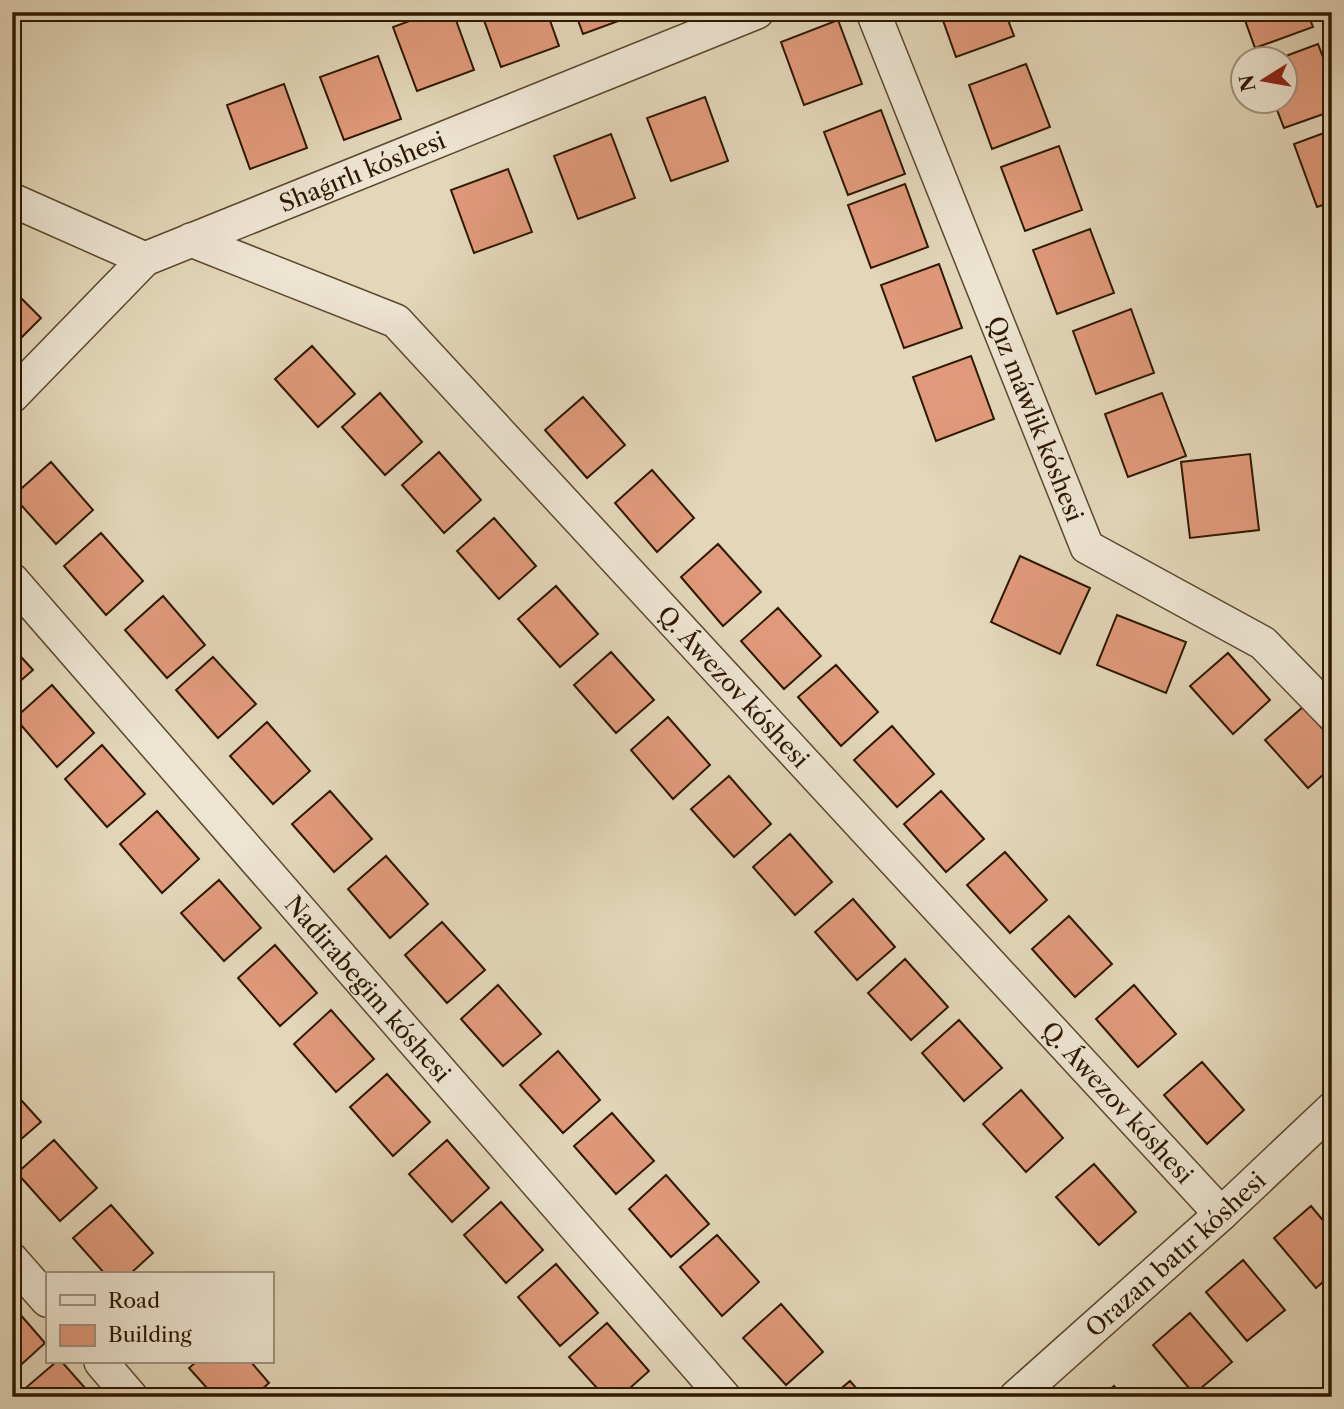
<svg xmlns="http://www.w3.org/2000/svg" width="1344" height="1409" font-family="'Libre Caslon Text',serif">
	<rect width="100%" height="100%" fill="#e3d6b9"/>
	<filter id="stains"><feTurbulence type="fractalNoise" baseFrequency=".00286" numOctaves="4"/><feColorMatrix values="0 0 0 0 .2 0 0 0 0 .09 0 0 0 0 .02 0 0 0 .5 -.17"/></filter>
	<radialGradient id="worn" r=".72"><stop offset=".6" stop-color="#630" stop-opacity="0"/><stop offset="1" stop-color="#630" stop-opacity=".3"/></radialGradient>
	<path fill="#e09a7b" stroke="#2e1800" stroke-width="2" d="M 434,12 L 453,12 L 474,70 L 417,91 L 393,27 Z
		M 481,12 L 547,12 L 559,46 L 501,67 Z
		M 575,12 L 640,12 L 640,13 L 583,34 Z
		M 940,12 L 1005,12 L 1014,36 L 956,57 Z
		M 1242,12 L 1307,12 L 1313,27 L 1255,48 Z
		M 838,20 L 862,84 L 804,105 L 781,42 Z
		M 1318,44 L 1332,81 L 1332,111 L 1284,128 L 1274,102 L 1284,102 L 1284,60 L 1275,60 Z
		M 378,56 L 401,119 L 344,140 L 320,77 Z
		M 1026,64 L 1050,127 L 992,149 L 969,85 Z
		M 284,84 L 307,148 L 250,169 L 227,105 Z
		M 705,97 L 728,161 L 671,181 L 647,118 Z
		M 881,110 L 905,174 L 848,195 L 824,132 Z
		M 1332,130 L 1332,202 L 1317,207 L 1294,144 Z
		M 611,134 L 635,198 L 578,219 L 554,156 Z
		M 1059,146 L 1082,210 L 1025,231 L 1001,167 Z
		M 508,169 L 532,232 L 474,253 L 451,190 Z
		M 905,184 L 928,247 L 871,268 L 848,205 Z
		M 1090,229 L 1114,293 L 1057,314 L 1033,250 Z
		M 939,264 L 962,328 L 904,348 L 881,285 Z
		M 12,289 L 41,318 L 12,347 Z
		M 1131,309 L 1154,373 L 1096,394 L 1073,331 Z
		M 312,346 L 355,394 L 318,427 L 275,379 Z
		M 971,356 L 994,419 L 936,441 L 913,377 Z
		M 380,393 L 422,442 L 385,475 L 342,427 Z
		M 1162,393 L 1186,456 L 1128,477 L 1105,414 Z
		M 583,397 L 625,445 L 587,478 L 545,430 Z
		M 439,452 L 481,500 L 444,533 L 402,485 Z
		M 1250,454 L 1259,530 L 1190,538 L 1181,462 Z
		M 51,462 L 93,510 L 56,544 L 13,496 Z
		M 652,470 L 694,518 L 657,552 L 615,503 Z
		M 494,518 L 536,566 L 499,599 L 457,551 Z
		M 101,533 L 143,581 L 106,615 L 64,566 Z
		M 718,544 L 761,592 L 723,626 L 681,577 Z
		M 1020,556 L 1090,588 L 1060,654 L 991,622 Z
		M 556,586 L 598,634 L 560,667 L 518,619 Z
		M 163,596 L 205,645 L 167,678 L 125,630 Z
		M 778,608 L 821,656 L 784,689 L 741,641 Z
		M 1117,615 L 1186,642 L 1166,693 L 1097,665 Z
		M 12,647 L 33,670 L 12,688 Z
		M 611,652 L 654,700 L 616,733 L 574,685 Z
		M 1228,653 L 1270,700 L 1233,734 L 1190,686 Z
		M 213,657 L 256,704 L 218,738 L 176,690 Z
		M 836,665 L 878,712 L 841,746 L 798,697 Z
		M 52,685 L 94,733 L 57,767 L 15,718 Z
		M 1303,707 L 1332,739 L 1332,767 L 1308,788 L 1265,740 Z
		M 668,717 L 710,765 L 673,799 L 631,750 Z
		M 267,722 L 310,771 L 273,804 L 230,756 Z
		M 892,726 L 934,774 L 897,807 L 854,760 Z
		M 102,745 L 145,794 L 107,827 L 65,779 Z
		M 729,776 L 771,824 L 734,857 L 691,809 Z
		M 330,791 L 372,839 L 334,872 L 292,824 Z
		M 941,791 L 984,839 L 946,872 L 904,824 Z
		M 157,811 L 199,859 L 162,893 L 120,844 Z
		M 790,834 L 832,882 L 795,915 L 753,867 Z
		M 1005,852 L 1047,900 L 1010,933 L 967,885 Z
		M 386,856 L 428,904 L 390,938 L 348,889 Z
		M 219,880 L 261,928 L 224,961 L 181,913 Z
		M 853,899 L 895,947 L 857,980 L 815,932 Z
		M 1069,916 L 1112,964 L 1075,997 L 1032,949 Z
		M 442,922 L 485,970 L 447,1003 L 405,955 Z
		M 275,945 L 317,993 L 280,1026 L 238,978 Z
		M 905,959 L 948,1007 L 911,1040 L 868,993 Z
		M 498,985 L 541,1034 L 503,1066 L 461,1019 Z
		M 1134,985 L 1176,1034 L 1138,1067 L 1096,1019 Z
		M 331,1010 L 374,1059 L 336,1092 L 294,1044 Z
		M 959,1020 L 1002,1068 L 964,1101 L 922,1053 Z
		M 558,1051 L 600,1100 L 563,1133 L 520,1085 Z
		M 1202,1062 L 1244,1110 L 1207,1144 L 1164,1095 Z
		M 387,1074 L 430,1122 L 393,1156 L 350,1107 Z
		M 12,1090 L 41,1122 L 12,1147 Z
		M 1021,1090 L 1063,1138 L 1026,1172 L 983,1124 Z
		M 612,1113 L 654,1161 L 616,1194 L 574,1146 Z
		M 54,1140 L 97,1188 L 60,1221 L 17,1173 Z
		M 447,1140 L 489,1188 L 452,1222 L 409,1174 Z
		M 1094,1164 L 1136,1212 L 1099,1245 L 1056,1197 Z
		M 666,1175 L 709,1224 L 671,1257 L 629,1209 Z
		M 501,1202 L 543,1250 L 506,1283 L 464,1235 Z
		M 111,1205 L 153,1253 L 130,1274 L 105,1274 L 73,1238 Z
		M 1311,1206 L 1332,1231 L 1332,1274 L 1316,1288 L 1274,1238 Z
		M 717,1235 L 759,1282 L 722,1316 L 680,1267 Z
		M 1243,1260 L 1285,1310 L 1247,1341 L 1206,1292 Z
		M 556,1264 L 598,1313 L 560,1346 L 518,1297 Z
		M 781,1304 L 823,1352 L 786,1385 L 743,1338 Z
		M 12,1305 L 45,1343 L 12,1373 Z
		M 1190,1313 L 1232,1362 L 1194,1394 L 1153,1345 Z
		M 607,1323 L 649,1371 L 620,1397 L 605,1397 L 569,1357 Z
		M 56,1362 L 62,1362 L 93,1397 L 27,1397 L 22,1391 Z
		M 196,1362 L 251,1362 L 269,1383 L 253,1397 L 215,1397 L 189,1368 Z
		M 850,1381 L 864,1397 L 831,1397 Z
		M 1114,1386 L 1123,1397 L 1101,1397 Z"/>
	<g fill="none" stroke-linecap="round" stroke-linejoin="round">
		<defs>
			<g id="street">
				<path id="s1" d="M 873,12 L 1087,547 L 1263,643 L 1332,714"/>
				<path d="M 12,200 L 145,259"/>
				<path id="s2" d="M 191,240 L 396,321 L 1221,1214"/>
				<path id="s3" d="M 12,396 L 145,259 L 757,12"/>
				<path id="s4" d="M 12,580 L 724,1397"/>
				<path d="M 12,1260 L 47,1300"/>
				<path d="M 101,1362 L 131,1397"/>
				<path id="s5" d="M 1016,1397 L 1221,1214 L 1332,1109"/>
			</g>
		</defs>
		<use href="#street" stroke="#5b482e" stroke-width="36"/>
		<use href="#street" stroke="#ede4d2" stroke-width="33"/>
	</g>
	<g text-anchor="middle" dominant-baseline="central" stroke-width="5" stroke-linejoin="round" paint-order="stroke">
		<g font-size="24" fill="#2e1800" stroke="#ede4d2">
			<text stroke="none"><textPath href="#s3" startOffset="425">Shaǵırlı kóshesi</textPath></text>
			<text stroke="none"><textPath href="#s1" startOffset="438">Qız máwlik kóshesi</textPath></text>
			<text stroke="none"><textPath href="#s2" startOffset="718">Q. Áwezov kóshesi</textPath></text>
			<text stroke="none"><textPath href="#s4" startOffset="542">Nadirabegim kóshesi</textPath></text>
			<text stroke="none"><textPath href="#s2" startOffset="1284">Q. Áwezov kóshesi</textPath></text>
			<text stroke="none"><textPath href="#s5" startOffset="214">Orazan batır kóshesi</textPath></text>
		</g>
	</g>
	<rect width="1344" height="1409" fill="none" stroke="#e3d6b9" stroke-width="42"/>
	<rect x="14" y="14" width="1316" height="1381" fill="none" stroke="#2e1800" stroke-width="3.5"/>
	<rect x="21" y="21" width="1302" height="1367" fill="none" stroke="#2e1800" stroke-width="2"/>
	<rect x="46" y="1272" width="228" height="91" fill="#ede4d2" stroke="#a1927e" stroke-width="2"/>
	<rect x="60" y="1295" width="35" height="10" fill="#ede4d2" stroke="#a1927e" stroke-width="2"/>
	<text x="108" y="1308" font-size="21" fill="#2e1800">Road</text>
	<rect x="60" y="1325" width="35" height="21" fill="#e09a7b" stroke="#a1927e" stroke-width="2"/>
	<text x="108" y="1342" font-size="21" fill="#2e1800">Building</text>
	<g transform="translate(1264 80) rotate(259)"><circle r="33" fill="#ede4d2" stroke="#a1927e" stroke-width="2"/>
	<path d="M0-5L12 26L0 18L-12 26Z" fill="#8f2418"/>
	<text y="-10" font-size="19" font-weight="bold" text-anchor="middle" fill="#2e1800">N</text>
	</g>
	<rect width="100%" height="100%" filter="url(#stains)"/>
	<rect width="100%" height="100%" fill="url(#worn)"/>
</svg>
